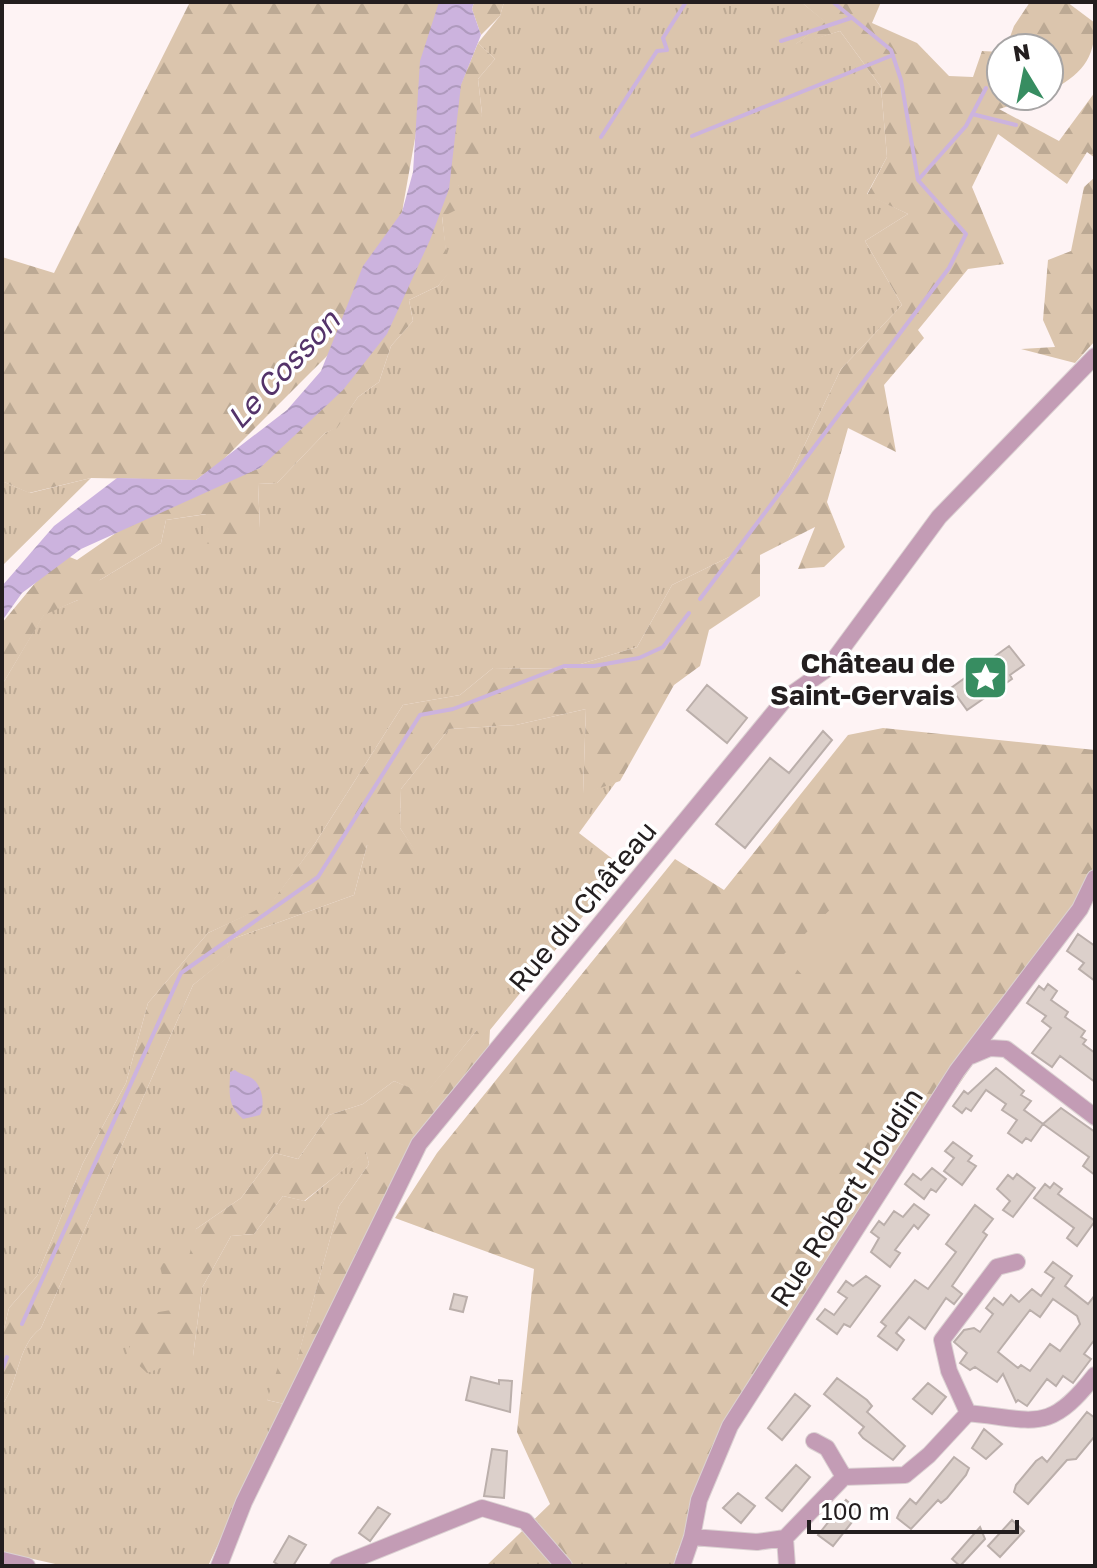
<svg xmlns="http://www.w3.org/2000/svg" width="1097" height="1568" font-family="'Golos Text',sans-serif">
	<defs>
		<pattern id="grass-tufts" width="24" height="20" patternUnits="userSpaceOnUse" patternTransform="scale(2)"><rect width="24" height="20" fill="#dbc5ad"/><path d="M3 7l-1-3M5 7V3M7 7l1-3M15 17l-1-3M17 17v-4M19 17l1-3" fill="none" stroke="#bca994"/></pattern>
		<pattern id="forest-firs" width="22" height="20" patternUnits="userSpaceOnUse" patternTransform="scale(2)"><rect width="22" height="20" fill="#dbc5ad"/><path d="M5 1l3.5 6h-7zM16 11l3.5 6h-7z" fill="#bca994"/></pattern>
		<pattern id="water-waves" width="16" height="10" patternUnits="userSpaceOnUse" patternTransform="scale(2)"><rect width="16" height="10" fill="#ccb3de"/><path d="M0 5q4-4 8 0t8 0" fill="none" stroke="#af9abe"/></pattern>
	</defs>
	<rect width="100%" height="100%" fill="#fef3f4"/>
	<path fill="url(#grass-tufts)" d="M 504,2 L 801,2 L 826,22 L 796,44 L 840,31 L 881,87 L 887,157 L 867,194 L 908,214 L 865,241 L 902,305 L 841,369 L 781,494 L 731,556 L 672,585 L 637,647 L 564,669 L 493,668 L 460,695 L 403,705 L 314,845 L 271,904 L 208,933 L 148,1003 L 126,1083 L 83,1163 L 37,1276 L 9,1308 L 2,1337 L 2,685 L 44,614 L 78,600 L 100,580 L 161,543 L 166,520 L 207,514 L 260,528 L 258,484 L 277,483 L 325,433 L 337,427 L 358,397 L 379,382 L 391,346 L 413,321 L 409,300 L 438,286 L 448,273 L 442,216 L 458,186 L 482,114 L 478,79 L 495,59 L 478,43 L 500,16 Z
		M 91,478 L 2,566 L 2,481 L 30,493 Z
		M 586,709 L 583,793 L 616,782 L 579,833 L 623,867 L 490,1030 L 477,1030 L 425,1095 L 394,1081 L 363,1104 L 329,1115 L 298,1159 L 275,1153 L 241,1198 L 196,1229 L 193,1356 L 202,1288 L 231,1236 L 254,1234 L 283,1196 L 305,1201 L 366,1151 L 369,1164 L 339,1206 L 297,1361 L 267,1400 L 284,1404 L 208,1566 L 64,1566 L 2,1552 L 2,1405 C 20,1381 16,1347 41,1328 L 193,985 L 230,955 L 227,941 L 354,895 L 367,845 L 420,859 L 400,828 L 401,789 L 449,729 L 516,725 Z"/>
	<path fill="url(#forest-firs)" d="M 190,2 L 444,2 L 434,31 L 402,212 L 352,331 L 221,462 L 196,480 L 91,478 L 29,493 L 2,481 L 2,257 L 54,273 Z
		M 474,2 L 504,2 L 500,16 L 481,35 L 472,9 Z
		M 801,2 L 881,2 L 872,23 L 917,43 L 949,76 L 973,77 L 982,51 L 1001,52 L 1001,96 L 1042,96 L 999,109 L 1059,141 L 1095,92 L 1095,158 L 1087,152 L 1067,184 L 998,134 L 972,187 L 1004,264 L 968,269 L 918,330 L 924,338 L 884,385 L 896,452 L 848,428 L 827,502 L 845,547 L 824,567 L 798,569 L 815,527 L 760,555 L 760,596 L 709,630 L 700,666 L 674,685 L 620,781 L 583,794 L 586,709 L 516,725 L 449,729 L 401,789 L 400,828 L 421,859 L 406,872 L 367,845 L 354,895 L 227,941 L 231,955 L 193,985 L 41,1328 C 16,1347 20,1381 2,1405 L 2,1337 L 9,1308 L 37,1276 L 83,1163 L 126,1083 L 148,1003 L 208,933 L 271,903 L 314,845 L 403,705 L 460,695 L 493,668 L 564,669 L 637,647 L 672,585 L 731,556 L 781,494 L 841,369 L 902,305 L 865,241 L 908,214 L 867,195 L 887,157 L 881,87 L 840,31 L 793,46 L 825,22 Z
		M 1030,2 L 1067,2 L 1095,23 C 1095,61 1081,74 1049,92 L 1049,48 L 1006,48 L 1014,26 Z
		M 478,43 L 495,59 L 478,79 L 482,114 L 477,172 L 458,186 L 460,208 L 442,217 L 449,273 L 438,286 L 409,300 L 413,321 L 391,346 L 379,382 L 358,397 L 337,428 L 325,433 L 277,483 L 258,484 L 260,528 L 247,548 L 202,543 L 206,514 L 166,520 L 161,543 L 100,580 L 93,610 L 78,600 L 44,615 L 2,685 L 2,623 L 60,553 L 77,560 L 139,517 L 260,468 L 335,386 Z
		M 1095,177 L 1095,341 L 1075,363 L 1021,349 L 1055,347 L 1043,320 L 1048,260 L 1071,251 L 1084,187 Z
		M 883,728 L 1095,750 L 1095,887 L 749,1389 L 676,1555 L 675,1566 L 486,1566 L 550,1504 L 517,1432 L 534,1269 L 395,1218 L 437,1153 L 675,859 L 724,890 L 848,735 Z
		M 477,1030 L 490,1030 L 489,1047 L 407,1151 L 284,1404 L 267,1400 L 278,1367 L 297,1360 L 339,1206 L 369,1164 L 366,1152 L 304,1201 L 283,1196 L 254,1234 L 231,1236 L 202,1288 L 193,1356 L 147,1373 L 127,1354 L 141,1315 L 171,1310 L 159,1263 L 187,1264 L 196,1229 L 241,1198 L 275,1153 L 298,1159 L 329,1115 L 363,1104 L 394,1081 L 425,1094 Z"/>
	<path fill="#dbc5ad" d="M 837,903 L 864,931 L 810,983 L 783,955 Z"/>
	<path fill="url(#water-waves)" d="M 439,2 L 474,2 L 472,9 L 481,35 L 461,85 L 449,189 L 430,240 L 387,334 L 343,390 L 260,468 L 81,549 L 22,593 L 2,621 L 2,586 L 54,526 L 117,478 L 196,480 L 287,410 L 321,371 L 363,266 L 402,212 L 413,172 L 420,61 Z
		M 235,1070 C 241,1075 248,1075 253,1079 C 263,1087 265,1106 260,1115 L 243,1119 C 226,1104 230,1091 230,1072 Z"/>
	<g fill="none" stroke-linecap="round" stroke-linejoin="round">
		<path stroke="#ccb3de" stroke-width="4" d="M 781,41 L 851,18
			M 972,114 L 1016,125
			M 692,136 L 893,55
			M 601,137 L 657,51 L 667,50 L 663,38 L 686,2
			M 919,179 L 966,126 L 986,88
			M 700,599 L 949,268 L 966,234 L 918,180 L 901,80 L 891,50 L 833,2
			M 22,1324 L 181,973 L 318,877 L 420,715 L 453,709 L 564,666 L 594,666 L 639,658 L 663,647 L 689,613
			M 2,1370 L 7,1357"/>
	</g>
	<path fill="#dcd0cb" stroke="#bbafab" stroke-width="2" fill-rule="evenodd" d="M 1009,646 L 1024,665 L 1010,675 L 1012,679 L 967,710 L 951,688 Z
		M 707,685 L 747,718 L 727,743 L 687,710 Z
		M 823,731 L 832,740 L 745,848 L 716,824 L 770,758 L 789,773 Z
		M 1078,934 L 1095,946 L 1095,981 L 1079,969 L 1084,963 L 1067,951 Z
		M 1048,984 L 1057,991 L 1051,1000 L 1068,1012 L 1065,1017 L 1085,1031 L 1081,1037 L 1086,1040 L 1083,1044 L 1095,1053 L 1095,1082 L 1060,1056 L 1052,1067 L 1032,1053 L 1051,1028 L 1042,1021 L 1046,1016 L 1027,1003 L 1039,986 L 1044,990 Z
		M 996,1068 L 1024,1091 L 1021,1095 L 1031,1101 L 1024,1110 L 1043,1124 L 1031,1141 L 1026,1138 L 1022,1143 L 1008,1133 L 1017,1120 L 1002,1110 L 1006,1104 L 986,1090 L 971,1111 L 966,1108 L 962,1113 L 953,1106 L 964,1091 L 968,1094 Z
		M 1061,1108 L 1095,1132 L 1095,1175 L 1083,1166 L 1089,1157 L 1043,1124 Z
		M 953,1142 L 972,1156 L 968,1161 L 976,1166 L 962,1185 L 944,1171 L 954,1158 L 945,1151 Z
		M 932,1168 L 946,1179 L 936,1192 L 931,1189 L 924,1199 L 905,1184 L 913,1174 L 921,1180 Z
		M 1017,1174 L 1035,1188 L 1013,1217 L 1003,1210 L 1010,1201 L 997,1189 L 1008,1175 L 1013,1179 Z
		M 1054,1183 L 1062,1189 L 1058,1194 L 1095,1221 L 1077,1246 L 1067,1238 L 1074,1228 L 1034,1198 L 1045,1184 L 1050,1188 Z
		M 914,1204 L 929,1215 L 918,1229 L 914,1225 L 895,1250 L 900,1253 L 890,1267 L 871,1252 L 879,1238 L 871,1232 L 879,1221 L 884,1225 L 894,1211 L 903,1217 Z
		M 975,1205 L 993,1219 L 983,1232 L 987,1235 L 952,1286 L 962,1294 L 954,1304 L 946,1298 L 925,1329 L 909,1317 L 896,1333 L 904,1340 L 897,1350 L 878,1336 L 886,1326 L 881,1322 L 915,1280 L 928,1289 L 956,1252 L 946,1244 Z
		M 1053,1262 L 1072,1276 L 1065,1286 L 1088,1304 L 1095,1295 L 1095,1339 L 1084,1354 L 1091,1359 L 1073,1383 L 1063,1376 L 1056,1386 L 1047,1379 L 1027,1406 L 1018,1400 L 1016,1402 L 1003,1374 L 997,1382 L 975,1367 L 970,1370 L 960,1363 L 967,1353 L 954,1342 L 964,1330 L 974,1328 L 980,1332 L 993,1314 L 986,1308 L 994,1298 L 1003,1305 L 1011,1295 L 1019,1302 L 1032,1289 L 1041,1296 L 1054,1278 L 1045,1272 ZM 1053,1299 L 1077,1316 L 1080,1324 L 1060,1351 L 1050,1344 L 1030,1371 L 1021,1365 L 1018,1368 L 998,1352 L 1030,1310 L 1040,1317 Z
		M 866,1276 L 880,1286 L 850,1327 L 844,1324 L 837,1334 L 817,1319 L 825,1309 L 834,1315 L 847,1298 L 838,1292 L 846,1281 L 853,1286 Z
		M 454,1294 L 467,1297 L 463,1312 L 450,1309 Z
		M 471,1377 L 499,1384 L 499,1380 L 512,1381 L 510,1412 L 466,1400 Z
		M 837,1378 L 867,1400 L 872,1406 L 867,1412 L 905,1446 L 893,1460 L 863,1438 L 859,1433 L 864,1427 L 824,1394 Z
		M 928,1383 L 946,1397 L 932,1414 L 913,1399 Z
		M 795,1394 L 810,1406 L 782,1440 L 768,1428 Z
		M 1087,1412 L 1095,1418 L 1095,1436 L 1076,1459 L 1067,1460 L 1028,1504 L 1014,1492 L 1016,1485 L 1036,1461 L 1042,1457 L 1047,1462 Z
		M 984,1429 L 1002,1444 L 986,1459 L 972,1448 Z
		M 492,1449 L 507,1451 L 504,1498 L 484,1496 Z
		M 954,1457 L 969,1468 L 966,1475 L 947,1498 L 941,1503 L 938,1500 L 911,1529 L 897,1518 L 900,1511 L 910,1499 L 916,1504 Z
		M 796,1465 L 810,1477 L 782,1511 L 766,1498 Z
		M 738,1493 L 755,1506 L 741,1523 L 723,1508 Z
		M 846,1500 L 860,1512 L 833,1546 L 818,1535 Z
		M 378,1507 L 390,1514 L 370,1541 L 359,1533 Z
		M 1012,1520 L 1024,1531 L 1000,1557 L 988,1546 Z
		M 980,1527 L 985,1539 L 960,1566 L 952,1559 Z
		M 289,1536 L 306,1545 L 293,1566 L 280,1566 L 274,1562 Z"/>
	<g fill="none" stroke-linecap="round" stroke-linejoin="round">
		<defs>
			<path id="minor" d="M 971,1056 L 990,1048 L 1006,1049 L 1095,1117
				M 968,1413 L 949,1371 L 942,1340 L 997,1267 L 1017,1262
				M 814,1441 L 827,1448 L 844,1477
				M 692,1537 L 757,1542 L 785,1538 L 844,1477 L 905,1475 L 929,1455 L 968,1413 C 1036,1420 1049,1434 1095,1375
				M 785,1538 L 787,1566
				M 2,1560 L 27,1566
				M 219,1566 L 244,1502 L 419,1144 L 786,698 L 827,669 L 939,517 L 1095,356
				M 338,1566 L 482,1508 L 525,1521 L 564,1566
				M 682,1566 L 692,1537 L 699,1500 L 730,1426 L 957,1071 L 1080,909 L 1095,878"/>
		</defs>
		<use href="#minor" stroke="#dbd1d2" stroke-width="18"/>
		<use href="#minor" stroke="#c39cb5" stroke-width="16"/>
	</g>
	<defs>
		<symbol id="sight-square" viewBox="-11 -11 22 22"><rect x="-9" y="-9" width="18" height="18" rx="4" fill="#378d61" stroke="#fff"/><path d="M0-6L1.8-2.2L6-1.7L2.9 1.2L3.7 5.4L0 3.3L-3.7 5.4L-2.9 1.2L-6-1.7L-1.8-2.2Z" fill="#fff"/></symbol>
	</defs>
	<g fill-rule="evenodd">
		<use href="#sight-square" x="960" y="652" width="51" height="51"/>
	</g>
	<g text-anchor="middle" dominant-baseline="central" stroke-width="7" stroke-linejoin="round" paint-order="stroke">
		<g font-size="28" font-weight="bold" fill="#231e1f" stroke="#fff" text-anchor="end">
			<text x="955" y="662">Château de<tspan x="955" dy="32">Saint-Gervais</tspan></text>
		</g>
		<g font-size="28" fill="#231e1f" stroke="#fff">
			<text transform="translate(582 906) rotate(-50)">Rue du Château</text>
			<text transform="translate(846 1197) rotate(-57)">Rue Robert Houdin</text>
		</g>
		<g font-size="30" font-style="italic" fill="#54336a" stroke="#fff">
			<text transform="translate(283 369) rotate(-47)">Le Cosson</text>
		</g>
	</g>
	<rect width="1097" height="1568" fill="none" stroke="#231e1f" stroke-width="8"/>
	<g transform="translate(1025 72) rotate(350)"><circle r="38" fill="#ffffff" stroke="#a7a5a5" stroke-width="2"/>
	<path d="M0-6L14 30L0 20L-14 30Z" fill="#378d61"/>
	<text y="-12" font-size="22" font-weight="bold" text-anchor="middle" fill="#231e1f">N</text>
	</g>
	<path d="M809 1520v12h208v-12" fill="none" stroke="#231e1f" stroke-width="4"/>
	<text x="821" y="1520" font-size="24" fill="#231e1f" stroke="#ffffff" stroke-width="6" paint-order="stroke">100 m</text>
</svg>
